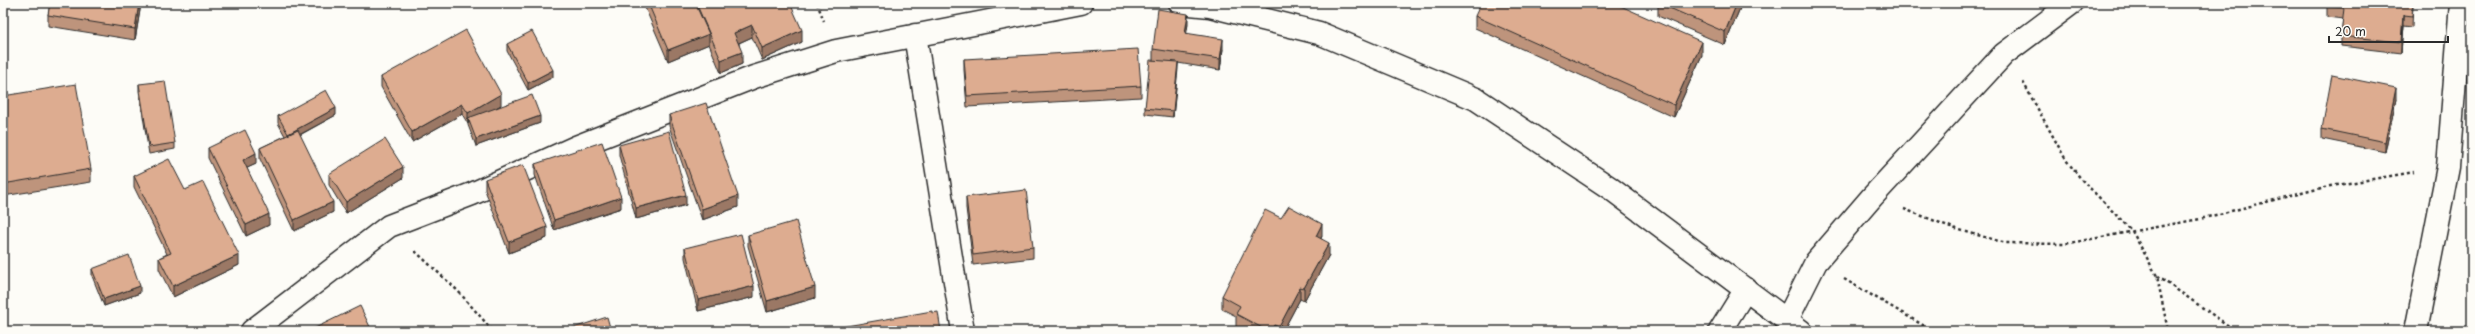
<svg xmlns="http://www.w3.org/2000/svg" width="2475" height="334" font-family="'Playpen Sans',sans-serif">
	<rect width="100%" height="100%" fill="#fdfcf7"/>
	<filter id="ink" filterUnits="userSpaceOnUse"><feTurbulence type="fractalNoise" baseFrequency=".025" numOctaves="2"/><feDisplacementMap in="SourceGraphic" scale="8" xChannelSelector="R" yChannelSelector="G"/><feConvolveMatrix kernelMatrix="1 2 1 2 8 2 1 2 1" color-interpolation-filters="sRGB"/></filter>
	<g filter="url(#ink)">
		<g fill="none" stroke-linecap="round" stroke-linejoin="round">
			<defs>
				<path id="street" d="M 1180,3 L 1210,6 L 1319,33 L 1476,99 L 1610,188 L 1801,331
					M 915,35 L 963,331
					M 1787,320 L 1816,262 L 1872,197 L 2004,54 L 2072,3
					M 252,331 L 389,226 L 472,194 L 576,147 L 754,77 L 836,51 L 1081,3
					M 1720,331 L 1746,289
					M 2416,331 L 2448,167 L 2461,3"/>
			</defs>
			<use href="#street" stroke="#2b2b2b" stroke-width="25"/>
			<path stroke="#2b2b2b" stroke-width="2.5" stroke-dasharray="3 3" stroke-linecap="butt" d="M 817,3 L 824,21
				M 2023,82 L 2066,160 L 2082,180 L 2132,231 L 2157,276 L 2168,331
				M 1904,209 L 1956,229 L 2006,243 L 2064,244 L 2200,219 L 2325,187 L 2414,172
				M 415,251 L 458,291 L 493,331
				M 2157,276 L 2236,331
				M 1844,279 L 1933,331"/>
			<use href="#street" stroke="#fdfcf7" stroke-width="22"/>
		</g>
		<path fill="#be947c" stroke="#2b2b2b" d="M 50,3 L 150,3 L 149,6 L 140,4 L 140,10 L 135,40 L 48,26 L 48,15 Z
			M 643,3 L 790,3 L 802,42 L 762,60 L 752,37 L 739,43 L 742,64 L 721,73 L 709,44 L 668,61 Z
			M 1658,3 L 1742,3 L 1725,45 L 1658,16 Z
			M 2413,3 L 2412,27 L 2403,26 L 2401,53 L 2341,46 L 2341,36 L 2343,19 L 2327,17 L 2327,6 Z
			M 1475,16 L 1702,55 L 1674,117 L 1475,28 Z
			M 1188,24 L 1186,33 L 1223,49 L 1220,70 L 1178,63 L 1173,117 L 1145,114 L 1145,108 L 1153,60 L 1153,49 Z
			M 507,44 L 553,77 L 528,90 L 507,51 Z
			M 964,59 L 1141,86 L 1141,97 L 967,107 L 964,70 Z
			M 381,77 L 501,105 L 495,109 L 540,123 L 476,146 L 468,125 L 468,124 L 462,114 L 412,142 L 381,87 Z
			M 139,84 L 175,143 L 175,149 L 149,154 L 139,91 Z
			M 3,96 L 91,169 L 91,182 L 3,196 Z
			M 2396,99 L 2385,152 L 2322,139 L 2322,129 Z
			M 336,115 L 300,135 L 333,212 L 294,231 L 260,159 L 260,148 L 285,136 L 278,123 L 278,116 Z
			M 669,115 L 738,207 L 702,220 L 669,126 Z
			M 619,145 L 686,205 L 636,219 L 619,155 Z
			M 208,148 L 256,164 L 247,168 L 269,225 L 246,236 L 208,158 Z
			M 535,164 L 621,208 L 554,230 L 535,175 Z
			M 329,174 L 403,178 L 346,213 L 329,185 Z
			M 134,176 L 185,190 L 239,265 L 173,297 L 159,269 L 159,258 L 167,254 L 134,187 Z
			M 485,179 L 547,238 L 509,253 L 485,190 Z
			M 2472,182 L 2472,199 L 2471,198 L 2471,186 Z
			M 966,197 L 1033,247 L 1033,258 L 973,265 L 966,208 Z
			M 1281,218 L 1322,236 L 1321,239 L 1329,255 L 1304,301 L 1300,299 L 1283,331 L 1244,331 L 1236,327 L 1236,316 L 1222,309 L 1222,296 Z
			M 748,235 L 815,298 L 767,312 L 748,246 Z
			M 685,248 L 754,297 L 698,311 L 685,258 Z
			M 92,269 L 140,293 L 104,306 L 92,276 Z"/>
		<path fill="#9b7865" stroke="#2b2b2b" d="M 139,3 L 140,3 L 140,10 L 135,40 L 135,29 Z
			M 1737,3 L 1742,3 L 1725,45 L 1725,32 Z
			M 1188,14 L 1188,24 L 1185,44 L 1185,33 Z
			M 2403,15 L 2403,26 L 2401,53 L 2401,42 Z
			M 752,25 L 752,37 L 734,45 L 734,33 Z
			M 802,30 L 802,42 L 762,60 L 762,48 Z
			M 709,34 L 709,44 L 668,61 L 668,50 Z
			M 1223,39 L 1223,49 L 1220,70 L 1220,59 Z
			M 1702,42 L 1702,55 L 1674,117 L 1674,105 Z
			M 742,52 L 742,64 L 721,73 L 721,60 Z
			M 1178,62 L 1178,69 L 1173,117 L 1173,111 Z
			M 553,70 L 553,77 L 528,90 L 528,83 Z
			M 2396,88 L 2396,99 L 2385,152 L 2385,142 Z
			M 501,94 L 501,105 L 469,123 L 468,118 L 468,124 L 468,113 Z
			M 462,104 L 462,114 L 412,142 L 412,132 Z
			M 336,108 L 336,115 L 288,141 L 288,134 Z
			M 540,116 L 540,123 L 476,146 L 476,139 Z
			M 256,153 L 256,164 L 243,170 L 243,160 Z
			M 403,167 L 403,178 L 346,213 L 346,202 Z
			M 686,195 L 686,205 L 636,219 L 636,208 Z
			M 738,196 L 738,207 L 702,220 L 702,209 Z
			M 621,197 L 621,208 L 554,230 L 554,220 Z
			M 333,202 L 333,212 L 294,231 L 294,220 Z
			M 269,214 L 269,225 L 246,236 L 246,225 Z
			M 1322,224 L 1322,236 L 1316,248 L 1316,236 Z
			M 547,227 L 547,238 L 509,253 L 509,242 Z
			M 1329,243 L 1329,255 L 1304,301 L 1304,288 Z
			M 239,255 L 239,265 L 173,297 L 173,286 Z
			M 140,286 L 140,293 L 104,306 L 104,299 Z
			M 754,286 L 754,297 L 698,311 L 698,300 Z
			M 815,287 L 815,298 L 767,312 L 767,301 Z
			M 1300,287 L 1300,299 L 1283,331 L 1279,331 L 1279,327 Z
			M 1274,325 L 1274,331 L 1271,331 Z"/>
		<path fill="#ddac90" stroke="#2b2b2b" d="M 50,3 L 139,3 L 135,29 L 48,15 Z
			M 648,3 L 695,3 L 709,34 L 668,50 Z
			M 696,3 L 790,3 L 802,30 L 762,48 L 752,25 L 734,33 L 742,52 L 721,60 Z
			M 1481,3 L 1614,3 L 1702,42 L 1674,105 L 1475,16 Z
			M 1658,3 L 1737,3 L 1725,32 Z
			M 2327,3 L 2413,3 L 2412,16 L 2403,15 L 2401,42 L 2341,36 L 2344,8 L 2327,6 Z
			M 1158,9 L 1188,14 L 1185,33 L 1223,39 L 1220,59 L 1153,49 Z
			M 466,30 L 501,94 L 468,113 L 462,104 L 412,132 L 381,77 Z
			M 532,31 L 553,70 L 528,83 L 507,44 Z
			M 1138,49 L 1141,86 L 967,96 L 964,59 Z
			M 1150,60 L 1178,62 L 1173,111 L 1145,108 Z
			M 2332,75 L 2396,88 L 2385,142 L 2322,129 Z
			M 165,81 L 175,143 L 149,147 L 139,84 Z
			M 76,84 L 91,169 L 3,184 L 3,96 Z
			M 326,90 L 336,108 L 288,134 L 278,116 Z
			M 532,95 L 540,116 L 476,139 L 468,118 Z
			M 706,103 L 738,196 L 702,209 L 669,115 Z
			M 245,130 L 256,153 L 243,160 L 269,214 L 246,225 L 208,148 Z
			M 298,130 L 333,202 L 294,220 L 260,148 Z
			M 669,131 L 686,195 L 636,208 L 619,145 Z
			M 385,139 L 403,167 L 346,202 L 329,174 Z
			M 602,142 L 621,197 L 554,220 L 535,164 Z
			M 169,159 L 185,190 L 203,182 L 239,255 L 173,286 L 159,258 L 171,253 L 134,176 Z
			M 523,165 L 547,227 L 509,242 L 485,179 Z
			M 1026,190 L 1033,247 L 973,255 L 966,197 Z
			M 1289,206 L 1322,224 L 1316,236 L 1329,243 L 1304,288 L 1300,287 L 1279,327 L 1274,325 L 1271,331 L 1268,331 L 1236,314 L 1240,306 L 1222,296 L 1265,210 L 1281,218 Z
			M 796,221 L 815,287 L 767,301 L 748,235 Z
			M 741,234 L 754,286 L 698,300 L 685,248 Z
			M 129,255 L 140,286 L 104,299 L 92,269 Z
			M 360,306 L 372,331 L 309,331 Z
			M 932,311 L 932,313 L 938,312 L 941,331 L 818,331 Z
			M 607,317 L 611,331 L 564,331 Z"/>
	</g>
	<rect width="2475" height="334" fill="none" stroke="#fdfcf7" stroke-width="16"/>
	<rect x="8" y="8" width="2459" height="318" fill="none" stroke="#2b2b2b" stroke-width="1.5" filter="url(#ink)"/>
	<path d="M2329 36v6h119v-6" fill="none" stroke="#2b2b2b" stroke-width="2"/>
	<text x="2335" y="36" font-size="12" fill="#2b2b2b" stroke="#fdfcf7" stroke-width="3" paint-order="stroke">20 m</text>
</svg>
